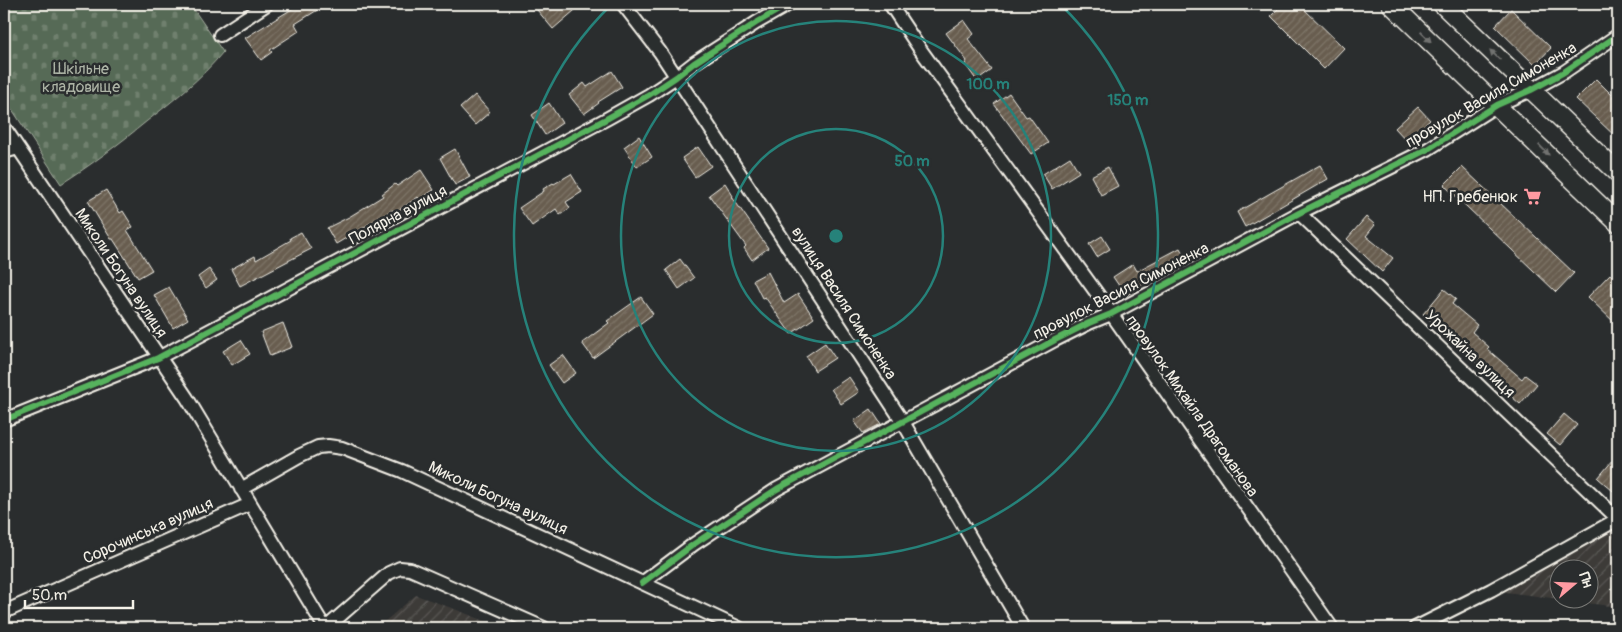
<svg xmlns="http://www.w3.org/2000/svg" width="1622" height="632" font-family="Pangolin,sans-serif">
	<defs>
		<pattern id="industrial-furrows" width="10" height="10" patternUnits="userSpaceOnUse" patternTransform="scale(1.25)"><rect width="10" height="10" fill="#3d3b38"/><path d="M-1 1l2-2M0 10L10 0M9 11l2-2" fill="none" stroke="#5a5855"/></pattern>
		<pattern id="cemetery-stones" width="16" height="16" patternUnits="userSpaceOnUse" patternTransform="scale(1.25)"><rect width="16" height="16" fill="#566a56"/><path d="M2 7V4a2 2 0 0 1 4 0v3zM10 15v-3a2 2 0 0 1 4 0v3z" fill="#6f806e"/></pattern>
		<pattern id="building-hatch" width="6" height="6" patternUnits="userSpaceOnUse" patternTransform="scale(1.25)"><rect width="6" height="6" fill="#685d4f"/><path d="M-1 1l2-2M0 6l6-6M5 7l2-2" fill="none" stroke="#7e7568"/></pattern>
	</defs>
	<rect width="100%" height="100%" fill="#2a2d2e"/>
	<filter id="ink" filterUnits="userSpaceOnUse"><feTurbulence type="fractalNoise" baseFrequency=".02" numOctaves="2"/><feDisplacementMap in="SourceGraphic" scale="10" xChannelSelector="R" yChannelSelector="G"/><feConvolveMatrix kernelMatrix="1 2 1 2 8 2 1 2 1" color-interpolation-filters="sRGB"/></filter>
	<g filter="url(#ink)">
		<path fill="url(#industrial-furrows)" d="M 1618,520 L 1618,607 L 1563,600 L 1590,600 L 1590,570 L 1560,570 L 1559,599 L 1491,590 Z
			M 416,595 L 457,610 L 503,628 L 377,628 Z"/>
		<path fill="url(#cemetery-stones)" stroke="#a5ae9f" d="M 4,4 L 190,4 L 223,52 C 201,79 174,100 147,121 C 119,144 91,165 61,184 L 4,97 Z"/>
		<path fill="url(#building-hatch)" stroke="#f4f1e8" d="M 300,4 L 327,4 L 295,24 L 299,31 L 270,50 L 272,52 L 261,60 L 245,38 Z
			M 532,4 L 582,4 L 553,29 Z
			M 1283,4 L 1299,4 L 1344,48 L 1324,69 L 1271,16 Z
			M 1511,9 L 1551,48 L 1535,65 L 1495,26 Z
			M 964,20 L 974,34 L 968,39 L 992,70 L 977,81 L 965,64 L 967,61 L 946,33 Z
			M 612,71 L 622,87 L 598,102 L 599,103 L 584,114 L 569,95 L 584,83 L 587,87 Z
			M 1596,79 L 1618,101 L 1618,139 L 1576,99 Z
			M 1009,93 L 1026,117 L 1029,116 L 1048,143 L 1031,154 L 994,104 Z
			M 475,95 L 490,112 L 475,125 L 460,108 Z
			M 549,103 L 562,123 L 545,135 L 532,115 Z
			M 1418,107 L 1430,120 L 1407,141 L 1395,128 Z
			M 639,136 L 652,157 L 637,167 L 624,147 Z
			M 698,147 L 711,166 L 695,177 L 682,158 Z
			M 455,149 L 470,177 L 455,185 L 440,158 Z
			M 1070,157 L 1079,172 L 1052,189 L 1043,174 Z
			M 1320,165 L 1328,179 L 1245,227 L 1237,212 Z
			M 1108,167 L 1118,186 L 1101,195 L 1091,176 Z
			M 1462,167 L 1574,273 L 1556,292 L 1444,185 Z
			M 421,170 L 434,190 L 419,200 L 418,197 L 395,213 L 393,210 L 336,244 L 327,228 L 349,217 L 383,196 L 382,194 L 395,184 L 397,186 Z
			M 571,174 L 582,192 L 566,202 L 570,208 L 560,215 L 556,209 L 532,226 L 519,208 L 544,191 L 543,189 L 553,183 L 554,184 Z
			M 725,183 L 733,196 L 732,197 L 768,248 L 752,260 L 744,248 L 746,246 L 709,195 Z
			M 106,190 L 120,213 L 123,211 L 133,227 L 127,230 L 152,270 L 138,278 L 113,239 L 111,239 L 88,201 Z
			M 1366,217 L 1375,225 L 1366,236 L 1393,258 L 1382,272 L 1347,239 Z
			M 301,232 L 311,249 L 240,286 L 231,269 L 255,256 L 256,260 L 291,240 L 290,238 Z
			M 1102,236 L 1110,249 L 1097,257 L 1089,244 Z
			M 1180,248 L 1187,261 L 1154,279 L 1153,277 L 1126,296 L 1113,277 L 1133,264 L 1137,271 Z
			M 680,259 L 694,278 L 679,289 L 666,270 Z
			M 209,269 L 217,280 L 206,288 L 198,277 Z
			M 768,272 L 784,303 L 798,294 L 814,318 L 791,334 L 765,297 L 762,298 L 753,280 Z
			M 1610,274 L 1618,282 L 1618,326 L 1588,297 Z
			M 169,287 L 188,319 L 173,328 L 154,295 Z
			M 1444,289 L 1456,299 L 1452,304 L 1477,325 L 1472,332 L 1489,347 L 1487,349 L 1522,379 L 1525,375 L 1537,384 L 1520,404 L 1487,375 L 1488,373 L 1462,351 L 1447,337 L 1448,336 L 1423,314 Z
			M 641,297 L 653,314 L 593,358 L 582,343 L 609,323 L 607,321 Z
			M 283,323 L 292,347 L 270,356 L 261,332 Z
			M 241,340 L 250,354 L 232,365 L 223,351 Z
			M 825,343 L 835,358 L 815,371 L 806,356 Z
			M 563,355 L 576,373 L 562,383 L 549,365 Z
			M 849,377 L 859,392 L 841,404 L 831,389 Z
			M 871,409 L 881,424 L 863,433 L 854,421 Z
			M 1564,414 L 1577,425 L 1560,445 L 1547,434 Z
			M 1618,454 L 1618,485 L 1613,491 L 1598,478 Z"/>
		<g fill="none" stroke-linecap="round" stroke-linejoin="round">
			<defs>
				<path id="street" d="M 623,4 L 660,52 L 903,422 L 1023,628
					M 890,4 L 920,49 L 1096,292 L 1332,628
					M 220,35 L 267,4
					M 4,127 L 187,398 L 325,628
					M 4,152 L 18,148
					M 1299,213 L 1618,519
					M 4,420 L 158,358 L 608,118 L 649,95 L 676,77 L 694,63 L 756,23 L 789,4
					M 241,489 L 299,456 L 318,447 L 328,446 L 342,448 L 402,471 L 739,628
					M 642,583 L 694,544 L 777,489 L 1055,340 L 1089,323 L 1111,314 L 1299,213 L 1428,149 L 1497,105 L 1531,90 L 1564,72 L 1618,35
					M 4,612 L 250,504
					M 326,628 L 389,573 L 400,568 L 410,569 L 544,628
					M 1415,628 L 1491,590 L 1618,519"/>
				<path id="secondary" d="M 1391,4 L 1618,223
					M 1442,4 L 1618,173"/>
			</defs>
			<use href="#street" stroke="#f4f1e8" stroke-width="16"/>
			<use href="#secondary" stroke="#f4f1e8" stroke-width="21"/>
			<use href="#street" stroke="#2a2d2e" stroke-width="12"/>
			<use href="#secondary" stroke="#2a2d2e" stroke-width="18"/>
			<defs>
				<path id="cycleway" d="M 4,420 L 158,358 L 608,118 L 649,95 L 676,77 L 694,63 L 756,23 L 789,4
					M 642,583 L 694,544 L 777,489 L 1055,340 L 1089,323 L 1111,314 L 1299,213 L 1428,149 L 1497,105 L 1531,90 L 1564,72 L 1618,35"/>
			</defs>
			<use href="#cycleway" stroke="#2a2d2e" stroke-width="9"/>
			<use href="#cycleway" stroke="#56b35d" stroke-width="6"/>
		</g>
		<defs><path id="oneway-solid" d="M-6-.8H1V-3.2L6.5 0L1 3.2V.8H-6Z" transform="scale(1.25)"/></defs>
		<g fill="#71726f">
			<use href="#oneway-solid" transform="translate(1426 37) rotate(44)"/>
			<use href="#oneway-solid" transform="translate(1495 55) rotate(-136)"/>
			<use href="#oneway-solid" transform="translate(1544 150) rotate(45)"/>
		</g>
	</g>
	<g fill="none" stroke="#26827a" stroke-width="2.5">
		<circle cx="836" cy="236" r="107"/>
		<circle cx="836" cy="236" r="215"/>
		<path d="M1060 4A322 322 0 1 1 612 4"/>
	</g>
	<defs>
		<symbol id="supermarket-bare" viewBox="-9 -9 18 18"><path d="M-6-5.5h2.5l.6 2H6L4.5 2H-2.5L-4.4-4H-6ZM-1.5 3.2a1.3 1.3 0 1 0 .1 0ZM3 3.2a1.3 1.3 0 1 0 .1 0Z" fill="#ff9aa2" stroke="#2a2d2e" stroke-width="2.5" paint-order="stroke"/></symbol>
	</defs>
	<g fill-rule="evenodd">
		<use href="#supermarket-bare" x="1520" y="184" width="25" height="25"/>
	</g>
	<g text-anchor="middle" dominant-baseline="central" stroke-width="5" stroke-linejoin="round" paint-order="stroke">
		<g font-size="16" fill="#adb4a6" stroke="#2a2d2e">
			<text x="81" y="69">Шкільне<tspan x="81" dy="18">кладовище</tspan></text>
		</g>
		<g font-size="16" fill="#f4f1e8" stroke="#2a2d2e">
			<text transform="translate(1491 95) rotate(-30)">провулок Василя Симоненка</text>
			<text transform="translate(398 215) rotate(-28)">Полярна вулиця</text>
			<text transform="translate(121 273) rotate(56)">Миколи Богуна вулиця</text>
			<text transform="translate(1121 291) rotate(-27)">провулок Василя Симоненка</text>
			<text transform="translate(844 303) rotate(57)">вулиця Василя Симоненка</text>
			<text transform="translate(1470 354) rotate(44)">Урожайна вулиця</text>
			<text transform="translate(1192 406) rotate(55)">провулок Михайла Драгоманова</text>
			<text transform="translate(498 498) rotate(25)">Миколи Богуна вулиця</text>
			<text transform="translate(148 531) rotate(-24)">Сорочинська вулиця</text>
		</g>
		<g font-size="16" fill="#f4f1e8" stroke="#2a2d2e" text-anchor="end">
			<text x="1518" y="197">НП. Гребенюк</text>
		</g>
	</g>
	<circle cx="836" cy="236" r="8" fill="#26827a" stroke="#2a2d2e" stroke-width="2.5"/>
	<g font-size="15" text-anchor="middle" font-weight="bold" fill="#26827a" stroke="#2a2d2e" stroke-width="5" stroke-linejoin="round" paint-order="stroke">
		<text x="988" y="89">100 m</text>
		<text x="1128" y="105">150 m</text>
		<text x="912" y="166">50 m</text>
	</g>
	<rect width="1622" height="632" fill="none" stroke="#2a2d2e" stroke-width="20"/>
	<rect x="10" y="10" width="1602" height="612" fill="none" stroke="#f4f1e8" stroke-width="2" filter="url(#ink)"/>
	<g transform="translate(1574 584) rotate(71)"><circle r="24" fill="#2a2d2e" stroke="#7b7b78"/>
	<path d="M0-4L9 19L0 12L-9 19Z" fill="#ff9aa2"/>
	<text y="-8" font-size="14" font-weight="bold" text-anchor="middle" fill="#f4f1e8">Пн</text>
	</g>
	<path d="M25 600v8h108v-8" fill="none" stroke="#f4f1e8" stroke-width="2.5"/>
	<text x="32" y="600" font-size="15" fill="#f4f1e8" stroke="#2a2d2e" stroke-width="4" paint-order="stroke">50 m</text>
</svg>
